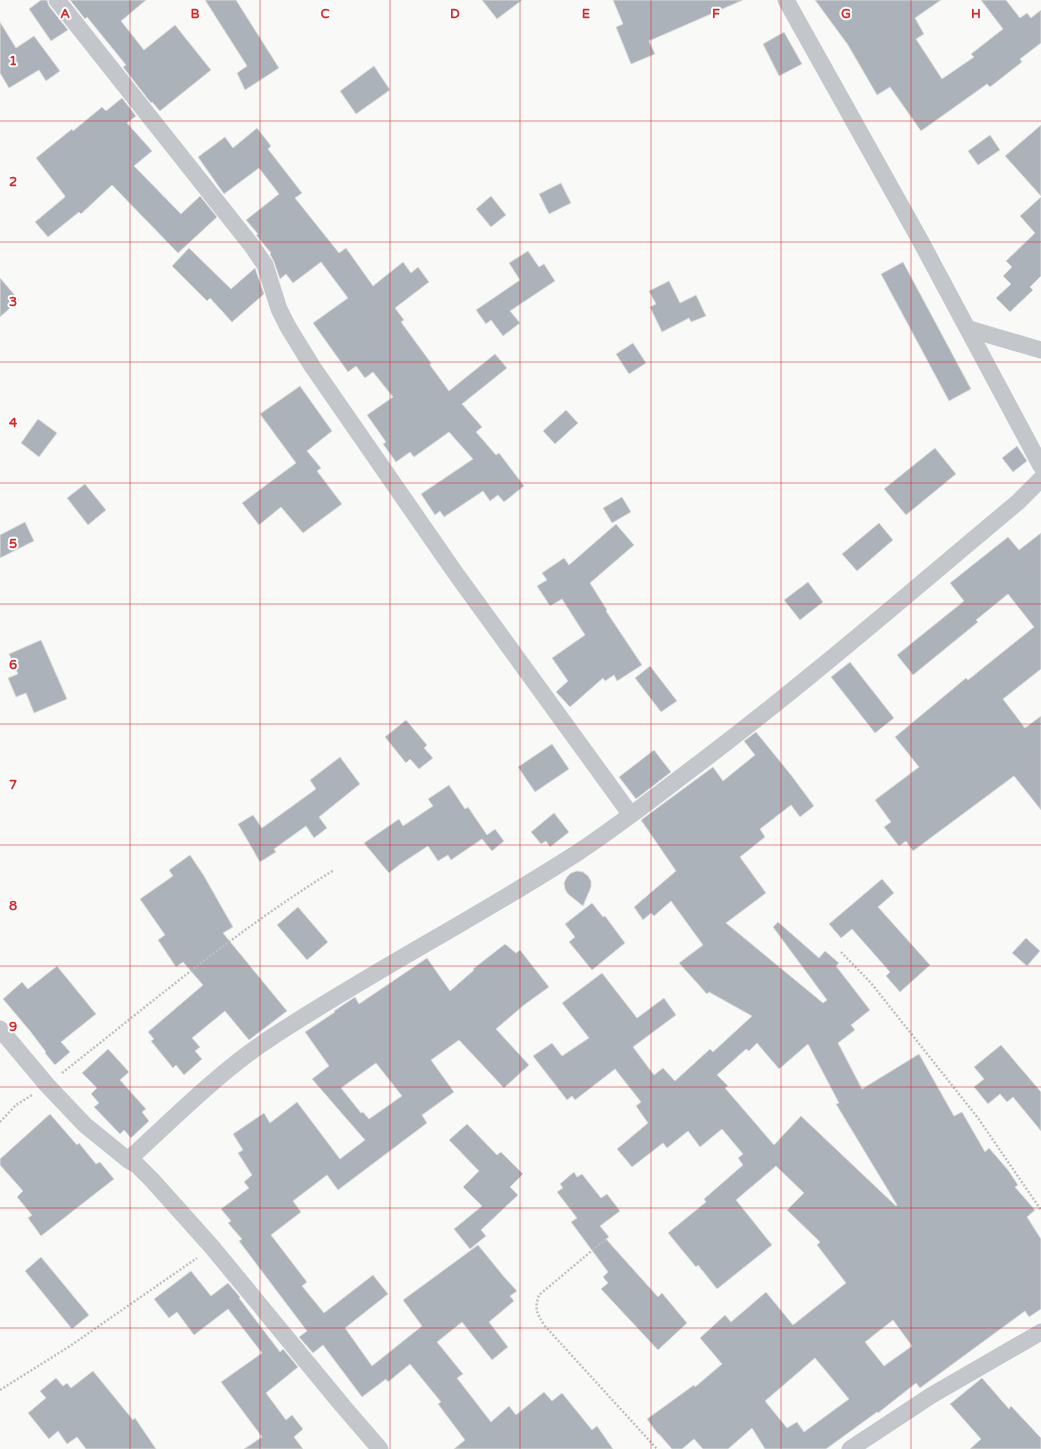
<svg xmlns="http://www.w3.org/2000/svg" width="1041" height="1449" font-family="'Varela Round',sans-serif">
	<rect width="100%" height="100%" fill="#f9faf8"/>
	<path fill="#acb2ba" stroke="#dbdcda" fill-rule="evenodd" d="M 41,0 L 47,0 L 49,6 L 68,30 L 51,41 L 29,9 Z
		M 70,0 L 146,0 L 121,21 L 144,50 L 175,25 L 211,70 L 160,111 L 152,102 L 151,103 L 123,67 L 126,65 L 87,17 L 85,19 Z
		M 205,0 L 236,0 L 279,68 L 245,90 L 237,73 L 247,66 Z
		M 482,0 L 522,0 L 497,19 Z
		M 613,0 L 743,0 L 649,41 L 655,54 L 631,64 L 616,27 L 623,24 Z
		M 815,0 L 941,0 L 915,18 L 924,34 L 916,39 L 942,79 L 974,57 L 971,54 L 1003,29 L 981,0 L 1006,0 L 1020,18 L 1027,13 L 1031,18 L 1041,10 L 1041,43 L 1020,59 L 1022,62 L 990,87 L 987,84 L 921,131 L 890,87 L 877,95 L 848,45 Z
		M 0,22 L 16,48 L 34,36 L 60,71 L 46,81 L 39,70 L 9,88 L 0,73 Z
		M 784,32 L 802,64 L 779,76 L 763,44 Z
		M 374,66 L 390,90 L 356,114 L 340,91 Z
		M 122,98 L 136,116 L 127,123 L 152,151 L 134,166 L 181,214 L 200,196 L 217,217 L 178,253 L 112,185 L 81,214 L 79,212 L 48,237 L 35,222 L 65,197 L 65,196 L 36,158 L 72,129 L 73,131 L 102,107 L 106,111 Z
		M 1041,125 L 1041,196 L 1005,156 Z
		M 257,128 L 271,146 L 268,149 L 302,193 L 295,198 L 339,253 L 346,248 L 373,286 L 403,262 L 411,273 L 418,267 L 429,282 L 395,308 L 404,320 L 401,322 L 431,363 L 430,365 L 449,391 L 495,354 L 507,368 L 462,404 L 482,427 L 476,432 L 496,455 L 499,453 L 524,486 L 504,502 L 498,495 L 490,501 L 483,491 L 444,517 L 440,511 L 435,515 L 421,494 L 473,459 L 449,432 L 414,457 L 410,452 L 396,462 L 383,444 L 386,442 L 367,415 L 393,397 L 373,372 L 365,378 L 356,366 L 348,372 L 313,323 L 348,298 L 321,262 L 293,283 L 286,274 L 280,279 L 274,262 L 270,254 L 271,253 L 256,235 L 258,234 L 246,220 L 279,194 L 259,168 L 224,194 L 198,157 L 225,137 L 233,148 Z
		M 990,135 L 1000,150 L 978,165 L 968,151 Z
		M 561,183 L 571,203 L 549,214 L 539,194 Z
		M 491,196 L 506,215 L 491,227 L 476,209 Z
		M 1041,197 L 1041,276 L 1030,287 L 1033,290 L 1010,312 L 996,298 L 1011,284 L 1003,276 L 1012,267 L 1006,261 L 1035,233 L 1020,216 Z
		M 189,248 L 231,289 L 255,268 L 264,294 L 232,322 L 210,298 L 207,301 L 172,266 Z
		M 528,251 L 539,267 L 544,264 L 555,281 L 510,311 L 520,323 L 503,336 L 491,320 L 486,324 L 476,310 L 520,280 L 509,263 Z
		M 903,262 L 971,389 L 949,401 L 881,274 Z
		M 0,278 L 19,300 L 0,317 Z
		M 669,281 L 680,303 L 696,295 L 706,316 L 691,322 L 689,318 L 662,332 L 650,307 L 656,304 L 649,291 Z
		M 633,343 L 646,363 L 629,374 L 616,354 Z
		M 300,386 L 332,431 L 307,451 L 321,468 L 317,471 L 342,504 L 303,533 L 281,507 L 259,525 L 242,503 L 296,463 L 260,414 Z
		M 566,410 L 578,423 L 555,444 L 543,431 Z
		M 38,419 L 57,433 L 39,457 L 21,443 Z
		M 1017,446 L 1027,461 L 1013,472 L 1002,458 Z
		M 935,448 L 956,474 L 906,515 L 884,489 Z
		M 85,484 L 106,510 L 88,525 L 67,498 Z
		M 622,497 L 631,512 L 612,523 L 603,508 Z
		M 25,522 L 34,541 L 0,558 L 0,535 Z
		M 879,523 L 893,540 L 857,571 L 842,554 Z
		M 616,524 L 634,545 L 590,583 L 607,610 L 606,611 L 642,665 L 617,681 L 614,675 L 605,681 L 603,678 L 570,707 L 556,692 L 568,681 L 552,658 L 585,635 L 562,599 L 550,606 L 537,586 L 547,580 L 542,573 L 564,558 L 569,565 Z
		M 1041,533 L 1041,669 L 1003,699 L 1025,728 L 1041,716 L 1041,810 L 1014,776 L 913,851 L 906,841 L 899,846 L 884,827 L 891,822 L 875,800 L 919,767 L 895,737 L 966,678 L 968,680 L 1034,627 L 1008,594 L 976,620 L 978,622 L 913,675 L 897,655 L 964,601 L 950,583 L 1008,537 L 1019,550 Z
		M 808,582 L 823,602 L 800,620 L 784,600 Z
		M 41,640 L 67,699 L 34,713 L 26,693 L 16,697 L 8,678 L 18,674 L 9,654 Z
		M 850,662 L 894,718 L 875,733 L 831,677 Z
		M 650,666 L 677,701 L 661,712 L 635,678 Z
		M 406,720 L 427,745 L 424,748 L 433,758 L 419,769 L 410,759 L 406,763 L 385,737 Z
		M 756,732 L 791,775 L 814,806 L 800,817 L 791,805 L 760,829 L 765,837 L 740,857 L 766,893 L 726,923 L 823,1003 L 827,1000 L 773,927 L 778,922 L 819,958 L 825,951 L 839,963 L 836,966 L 870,1010 L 851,1025 L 855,1030 L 838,1043 L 862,1089 L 919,1054 L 954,1116 L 962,1112 L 985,1152 L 989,1148 L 1008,1170 L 1018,1185 L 1015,1187 L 1035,1210 L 1027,1217 L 1041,1239 L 1041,1309 L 1029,1317 L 1025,1311 L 920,1388 L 916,1383 L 878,1413 L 877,1412 L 826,1449 L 765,1449 L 752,1428 L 728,1449 L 703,1449 L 694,1439 L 682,1449 L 672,1449 L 659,1434 L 658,1434 L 647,1419 L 694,1385 L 695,1387 L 722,1364 L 700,1338 L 725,1315 L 731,1322 L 766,1292 L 793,1325 L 846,1283 L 817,1245 L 820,1242 L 787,1210 L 804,1193 L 776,1166 L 736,1200 L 772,1245 L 717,1289 L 698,1265 L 696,1267 L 668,1233 L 706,1202 L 704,1199 L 743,1165 L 738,1158 L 743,1154 L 722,1129 L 700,1147 L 688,1131 L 667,1148 L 663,1143 L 632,1167 L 617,1149 L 648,1123 L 636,1106 L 641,1102 L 615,1069 L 575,1100 L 572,1096 L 567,1100 L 533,1056 L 552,1043 L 562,1056 L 589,1038 L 562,1003 L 602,973 L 637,1018 L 664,998 L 676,1015 L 633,1047 L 654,1075 L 663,1068 L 675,1081 L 710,1049 L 713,1052 L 752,1016 L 709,992 L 707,994 L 679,963 L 703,945 L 671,901 L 654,916 L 651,913 L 643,920 L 634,907 L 676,871 L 641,820 L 713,767 L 723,781 L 755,755 L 744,741 ZM 757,1043 L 779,1069 L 808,1044 L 839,1103 L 836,1104 L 897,1205 L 896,1206 L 801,1116 L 774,1145 L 725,1088 L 728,1086 L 717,1075 L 746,1049 L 749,1051 ZM 893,1320 L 912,1346 L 884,1366 L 865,1342 ZM 815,1358 L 849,1399 L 804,1432 L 797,1422 L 787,1428 L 765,1401 Z
		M 552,744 L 569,769 L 535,792 L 518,767 Z
		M 654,750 L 671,772 L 636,799 L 619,777 Z
		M 340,757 L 360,784 L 319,817 L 327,828 L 314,838 L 306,826 L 274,849 L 276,852 L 260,862 L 238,824 L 253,815 L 262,828 L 316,789 L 310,780 Z
		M 449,785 L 465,809 L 468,807 L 487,835 L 495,829 L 504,841 L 492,851 L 482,839 L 451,860 L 448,855 L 438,861 L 428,846 L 399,865 L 389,873 L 364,843 L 399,819 L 403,826 L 433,806 L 428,799 Z
		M 554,813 L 569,832 L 550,847 L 546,841 L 541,844 L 531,832 Z
		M 190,855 L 204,876 L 233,927 L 223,933 L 287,1011 L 249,1040 L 225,1011 L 192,1038 L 200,1047 L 195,1051 L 202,1059 L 184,1075 L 176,1065 L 173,1068 L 151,1041 L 154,1039 L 148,1032 L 203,985 L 183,962 L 176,967 L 158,940 L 165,935 L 140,899 L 173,876 L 169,870 Z
		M 577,871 L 583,872 L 588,876 L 591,881 L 591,887 L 583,906 L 568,894 L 565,889 L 564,883 L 567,877 L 571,873 Z
		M 882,879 L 894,893 L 878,907 L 930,965 L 900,992 L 886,976 L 890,972 L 852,929 L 841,938 L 829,924 Z
		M 592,903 L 603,917 L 605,916 L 625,943 L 592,970 L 569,942 L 575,937 L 565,924 Z
		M 298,907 L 328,942 L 307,960 L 277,925 Z
		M 1026,938 L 1040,951 L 1027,966 L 1012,953 Z
		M 505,944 L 516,953 L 520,950 L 549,987 L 524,1005 L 496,1029 L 529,1065 L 504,1088 L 459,1040 L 431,1060 L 454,1092 L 422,1115 L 427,1123 L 338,1190 L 327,1175 L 293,1201 L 301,1212 L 271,1235 L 307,1282 L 302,1286 L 324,1313 L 373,1275 L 388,1294 L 345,1328 L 372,1366 L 422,1326 L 403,1300 L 478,1245 L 505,1278 L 517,1291 L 510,1296 L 514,1301 L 489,1322 L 508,1347 L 492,1360 L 462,1322 L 437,1342 L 463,1374 L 457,1378 L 491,1422 L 509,1406 L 516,1415 L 544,1392 L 552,1401 L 562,1393 L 592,1430 L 597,1426 L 613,1449 L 454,1449 L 465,1440 L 438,1404 L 441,1402 L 410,1364 L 388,1382 L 386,1379 L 362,1397 L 323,1345 L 313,1353 L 299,1337 L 307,1331 L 239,1241 L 242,1239 L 228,1223 L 231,1221 L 221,1209 L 249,1188 L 244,1182 L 252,1175 L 238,1153 L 243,1150 L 233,1134 L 264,1113 L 270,1123 L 297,1102 L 340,1159 L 365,1140 L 312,1079 L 329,1066 L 305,1032 L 335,1012 L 334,1011 L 355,997 L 359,1004 L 427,958 L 450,991 L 474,970 L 473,969 ZM 376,1063 L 402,1096 L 369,1119 L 363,1112 L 361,1113 L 341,1088 Z
		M 57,966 L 96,1014 L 61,1042 L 70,1052 L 55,1065 L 45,1053 L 46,1052 L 30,1031 L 3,999 L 22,982 L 28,989 Z
		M 1001,1045 L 1041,1092 L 1041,1131 L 1013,1097 L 1007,1102 L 1000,1094 L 988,1104 L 974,1087 L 984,1079 L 974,1067 Z
		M 108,1049 L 129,1072 L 120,1080 L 146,1109 L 142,1112 L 149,1121 L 131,1138 L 124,1130 L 120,1134 L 94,1107 L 99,1103 L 91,1094 L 97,1088 L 82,1073 Z
		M 50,1114 L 77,1145 L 79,1143 L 96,1164 L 100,1162 L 114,1179 L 41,1236 L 28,1218 L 32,1215 L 17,1197 L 23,1191 L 0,1165 L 0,1159 Z
		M 467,1124 L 497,1155 L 501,1152 L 523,1174 L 510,1187 L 518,1195 L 481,1230 L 486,1236 L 470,1249 L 454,1229 L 482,1206 L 463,1187 L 479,1171 L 449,1140 Z
		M 574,1172 L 577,1177 L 582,1174 L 601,1198 L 607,1194 L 620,1211 L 600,1226 L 609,1237 L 606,1239 L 658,1297 L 662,1293 L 687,1323 L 658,1350 L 601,1289 L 608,1283 L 603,1277 L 608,1272 L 571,1222 L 577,1218 L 557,1192 L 563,1188 L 560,1184 Z
		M 41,1257 L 89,1315 L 72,1329 L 25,1271 Z
		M 191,1271 L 211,1296 L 228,1283 L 240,1297 L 239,1298 L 280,1352 L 283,1349 L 298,1367 L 266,1393 L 286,1420 L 292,1415 L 303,1429 L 294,1437 L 303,1449 L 244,1449 L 262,1437 L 221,1382 L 262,1353 L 228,1309 L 194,1335 L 177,1312 L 169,1318 L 154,1299 Z
		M 93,1371 L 133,1420 L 135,1418 L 156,1449 L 86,1449 L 77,1437 L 67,1444 L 58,1431 L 49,1439 L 28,1413 L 46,1398 L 40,1391 L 56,1378 L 63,1386 L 67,1383 L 71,1388 Z
		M 982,1378 L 1009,1409 L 1011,1406 L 1041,1438 L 1041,1449 L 970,1449 L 981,1439 L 950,1404 Z"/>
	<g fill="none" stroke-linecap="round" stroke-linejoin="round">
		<path stroke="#bdc0c3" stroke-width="2.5" stroke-dasharray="2 2" stroke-linecap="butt" d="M 841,952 L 871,983 L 978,1118 L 1041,1210
			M 62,1073 C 151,1003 237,930 334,870
			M 0,1122 L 16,1105 L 32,1095
			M 606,1239 L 539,1295 C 534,1309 537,1313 544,1325 L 657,1449
			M 0,1390 L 70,1346 L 197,1258"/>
		<path stroke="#c3c6cb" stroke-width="17" d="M 57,0 L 252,246 L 265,265 L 279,309 L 288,327 L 312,366 L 454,571 L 631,815
			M 786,0 L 920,240 L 1041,466
			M 969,329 L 1041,350
			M 0,1029 L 47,1085 L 85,1125 L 128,1160 L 137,1165 L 152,1180 L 212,1247 L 342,1405 L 380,1449
			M 128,1160 C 173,1119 221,1070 272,1037 C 371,972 478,917 577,853 C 615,828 650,801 685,774 C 800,688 908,594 1018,502 L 1041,479
			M 850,1449 L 932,1395 L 1041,1332"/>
	</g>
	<path fill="none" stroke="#d62828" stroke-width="1" stroke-opacity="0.55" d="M 130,0 L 130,1449M 260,0 L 260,1449M 390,0 L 390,1449M 520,0 L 520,1449M 651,0 L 651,1449M 781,0 L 781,1449M 911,0 L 911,1449M 0,121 L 1041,121M 0,242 L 1041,242M 0,362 L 1041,362M 0,483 L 1041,483M 0,604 L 1041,604M 0,724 L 1041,724M 0,845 L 1041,845M 0,966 L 1041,966M 0,1087 L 1041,1087M 0,1208 L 1041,1208M 0,1328 L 1041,1328"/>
	<g font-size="13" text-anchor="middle" font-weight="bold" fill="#d62828" stroke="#fff" stroke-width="4" stroke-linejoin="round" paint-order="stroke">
		<text x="65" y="18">A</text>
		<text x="195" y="18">B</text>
		<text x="325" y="18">C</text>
		<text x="455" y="18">D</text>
		<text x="586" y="18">E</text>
		<text x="716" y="18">F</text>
		<text x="846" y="18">G</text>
		<text x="976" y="18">H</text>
		<text x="13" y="65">1</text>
		<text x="13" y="186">2</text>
		<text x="13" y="306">3</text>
		<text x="13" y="427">4</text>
		<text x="13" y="548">5</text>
		<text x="13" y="669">6</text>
		<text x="13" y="789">7</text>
		<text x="13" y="910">8</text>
		<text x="13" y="1031">9</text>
	</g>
</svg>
